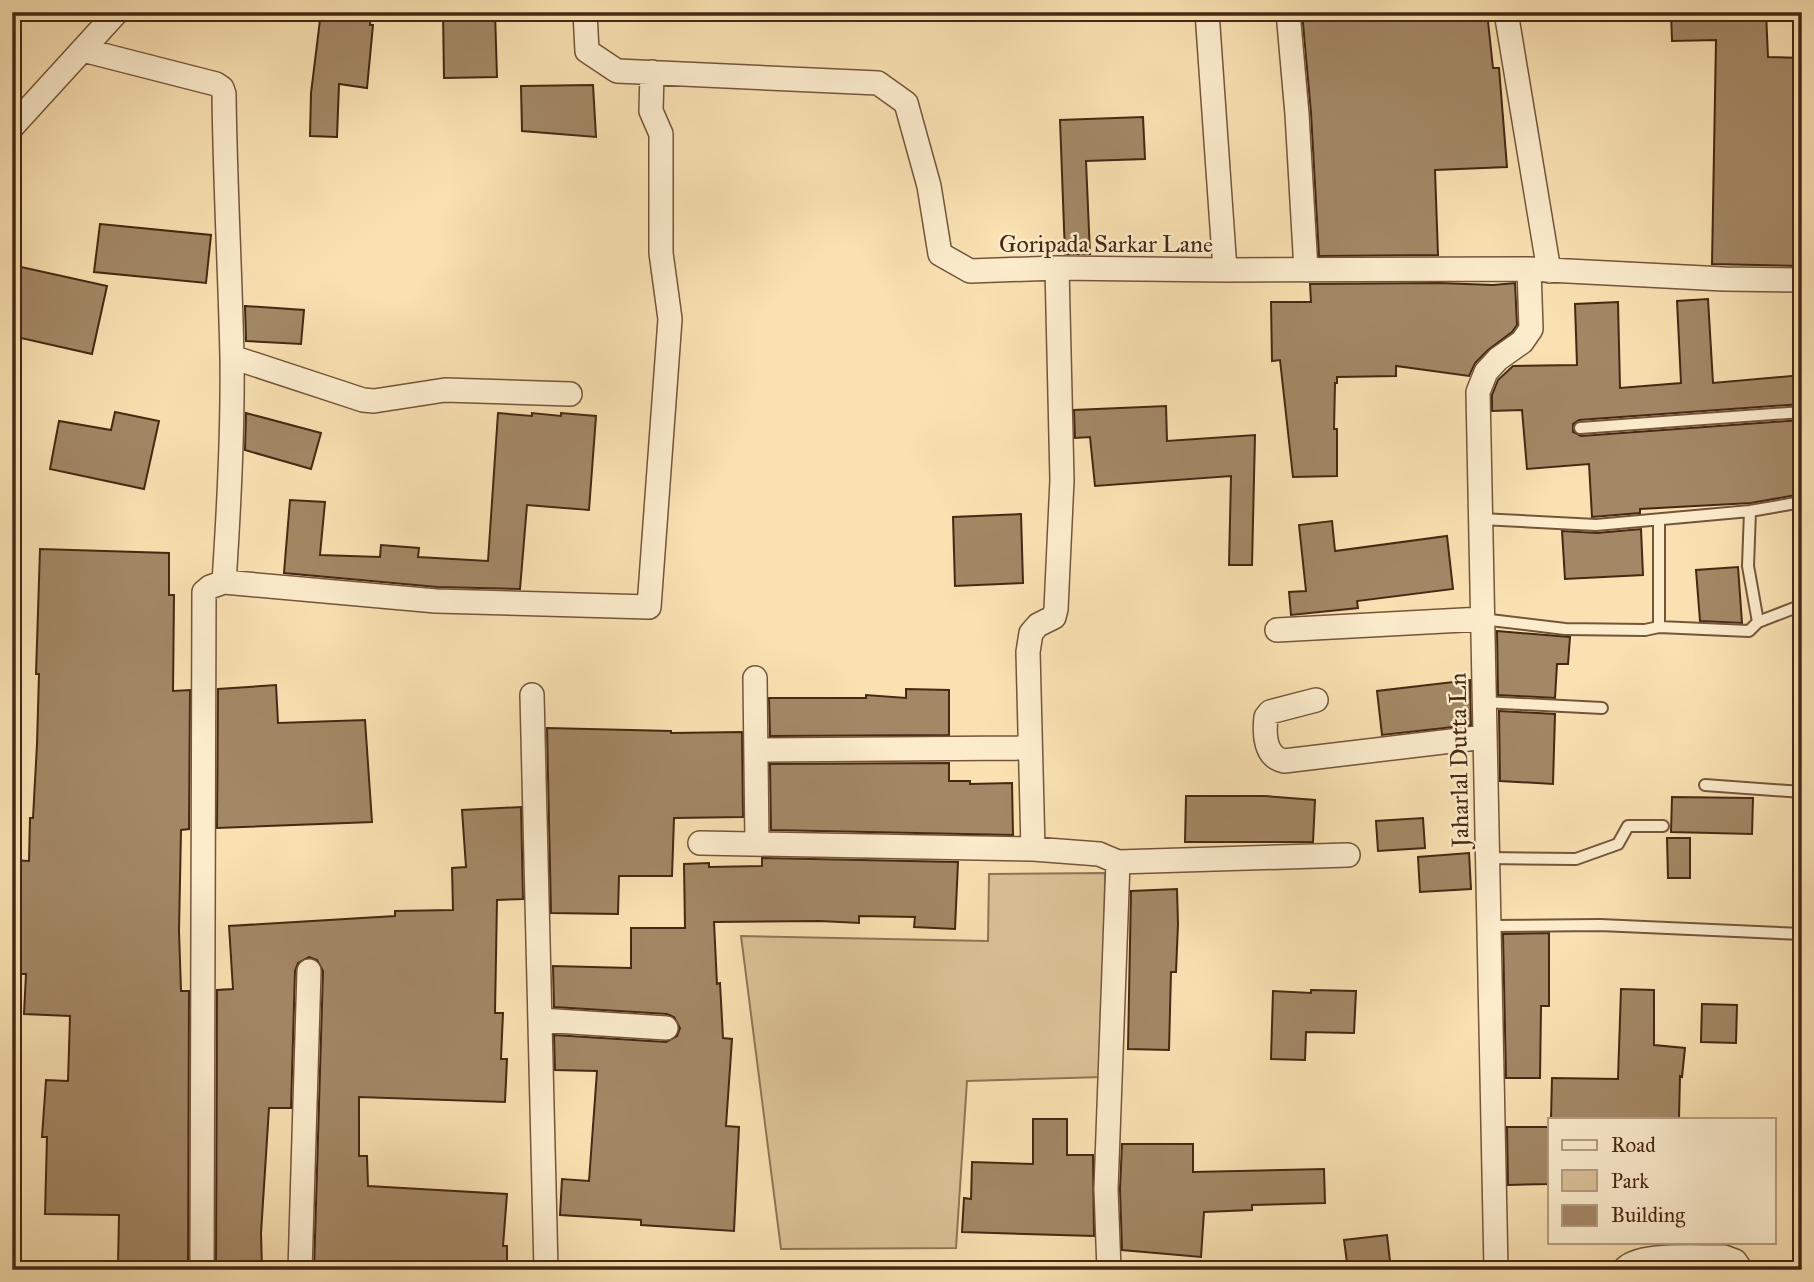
<svg xmlns="http://www.w3.org/2000/svg" width="1814" height="1282" font-family="'IM FELL Great Primer',serif">
	<rect width="100%" height="100%" fill="#f9e1b1"/>
	<filter id="stains"><feTurbulence type="fractalNoise" baseFrequency=".00286" numOctaves="4"/><feColorMatrix values="0 0 0 0 .2 0 0 0 0 .09 0 0 0 0 .02 0 0 0 .5 -.17"/></filter>
	<radialGradient id="worn" r=".72"><stop offset=".6" stop-color="#630" stop-opacity="0"/><stop offset="1" stop-color="#630" stop-opacity=".3"/></radialGradient>
	<path fill="#dbc296" stroke="#907554" stroke-width="2" d="M 1105,873 L 1103,1077 L 967,1081 L 956,1248 L 781,1249 L 741,936 L 988,941 L 989,874 Z"/>
	<path fill="#a38865" stroke="#462813" stroke-width="2" d="M 321,12 L 371,12 L 370,25 L 373,25 L 367,88 L 339,84 L 337,137 L 310,136 L 311,93 Z
		M 443,12 L 495,12 L 497,77 L 444,78 Z
		M 1302,12 L 1487,12 L 1493,68 L 1499,68 L 1507,167 L 1435,170 L 1438,255 L 1319,256 L 1311,113 Z
		M 1671,12 L 1766,12 L 1768,57 L 1802,58 L 1802,266 L 1712,264 L 1716,40 L 1672,41 Z
		M 593,85 L 596,137 L 522,131 L 521,86 Z
		M 1143,117 L 1145,159 L 1086,161 L 1090,254 L 1065,254 L 1060,120 Z
		M 100,224 L 211,235 L 206,283 L 94,272 Z
		M 12,265 L 107,286 L 92,354 L 12,336 Z
		M 1440,283 L 1493,285 L 1515,283 L 1517,325 L 1512,332 L 1488,350 L 1475,363 L 1469,376 L 1396,366 L 1396,376 L 1337,377 L 1337,383 L 1335,383 L 1334,429 L 1337,429 L 1337,476 L 1293,477 L 1280,360 L 1272,361 L 1271,302 L 1311,302 L 1310,284 Z
		M 1708,299 L 1713,383 L 1802,375 L 1802,404 L 1579,420 L 1573,424 L 1573,432 L 1581,436 L 1802,420 L 1802,494 L 1751,503 L 1640,509 L 1640,513 L 1592,517 L 1589,464 L 1527,469 L 1522,410 L 1492,411 L 1492,395 L 1498,380 L 1513,366 L 1577,365 L 1575,304 L 1618,302 L 1620,388 L 1681,383 L 1677,301 Z
		M 245,306 L 304,310 L 301,344 L 246,341 Z
		M 1166,406 L 1167,441 L 1255,435 L 1252,565 L 1229,565 L 1231,476 L 1095,486 L 1090,437 L 1075,438 L 1074,410 Z
		M 115,412 L 159,421 L 144,489 L 50,469 L 59,421 L 111,430 Z
		M 246,413 L 321,433 L 311,469 L 245,450 Z
		M 498,413 L 532,416 L 532,413 L 561,416 L 561,413 L 596,416 L 589,510 L 527,505 L 520,589 L 437,587 L 284,573 L 290,500 L 325,502 L 320,555 L 380,557 L 381,545 L 419,548 L 418,557 L 488,561 Z
		M 1021,514 L 1023,583 L 955,586 L 953,517 Z
		M 1332,521 L 1335,551 L 1447,536 L 1453,589 L 1357,601 L 1358,608 L 1291,615 L 1289,592 L 1306,591 L 1299,525 Z
		M 1641,529 L 1643,575 L 1565,579 L 1562,531 L 1597,533 Z
		M 40,549 L 169,553 L 169,595 L 174,595 L 173,691 L 190,690 L 189,829 L 181,830 L 179,931 L 181,991 L 189,991 L 188,1267 L 118,1265 L 119,1215 L 45,1214 L 47,1137 L 42,1137 L 46,1080 L 68,1081 L 70,1016 L 24,1014 L 26,974 L 12,974 L 12,860 L 29,861 L 30,818 L 33,818 L 37,744 L 39,674 L 36,674 Z
		M 1738,567 L 1742,623 L 1700,621 L 1696,570 Z
		M 1497,631 L 1570,637 L 1568,664 L 1557,664 L 1555,698 L 1498,695 Z
		M 1470,680 L 1471,725 L 1382,735 L 1377,691 Z
		M 276,685 L 278,723 L 365,720 L 372,822 L 217,828 L 218,689 Z
		M 906,689 L 949,690 L 949,735 L 770,736 L 769,698 L 866,698 L 866,695 L 906,698 Z
		M 1499,711 L 1555,714 L 1553,784 L 1500,781 Z
		M 547,728 L 671,731 L 671,733 L 742,732 L 743,817 L 674,818 L 672,876 L 619,876 L 618,914 L 551,913 Z
		M 949,763 L 949,781 L 970,781 L 970,784 L 1012,783 L 1013,835 L 771,830 L 770,764 Z
		M 1186,796 L 1265,796 L 1315,800 L 1313,842 L 1185,842 Z
		M 1672,797 L 1753,798 L 1752,834 L 1671,832 Z
		M 521,807 L 523,899 L 497,900 L 495,1013 L 503,1013 L 501,1059 L 507,1059 L 505,1102 L 359,1097 L 359,1156 L 367,1156 L 368,1186 L 507,1194 L 503,1246 L 507,1246 L 507,1270 L 314,1270 L 323,971 L 317,960 L 309,957 L 298,963 L 295,971 L 291,1108 L 269,1108 L 261,1233 L 262,1270 L 216,1270 L 217,990 L 233,989 L 229,926 L 395,916 L 395,911 L 453,910 L 452,868 L 466,867 L 462,810 Z
		M 1423,818 L 1425,848 L 1378,851 L 1376,821 Z
		M 1667,838 L 1690,838 L 1690,878 L 1668,878 Z
		M 1469,853 L 1471,889 L 1420,892 L 1418,857 Z
		M 762,858 L 958,862 L 955,929 L 914,927 L 915,917 L 859,916 L 859,923 L 820,921 L 714,922 L 717,984 L 720,983 L 723,1038 L 732,1039 L 726,1126 L 739,1127 L 734,1231 L 641,1225 L 641,1220 L 560,1215 L 562,1179 L 589,1181 L 597,1071 L 555,1070 L 554,1035 L 666,1042 L 677,1036 L 680,1028 L 674,1017 L 667,1014 L 554,1007 L 553,966 L 631,968 L 631,928 L 685,928 L 684,864 L 709,863 L 709,867 L 762,866 Z
		M 1177,889 L 1178,924 L 1176,972 L 1171,972 L 1169,1050 L 1128,1049 L 1131,891 Z
		M 1549,933 L 1549,1006 L 1541,1006 L 1540,1078 L 1506,1078 L 1503,934 Z
		M 1621,989 L 1654,990 L 1654,1045 L 1685,1048 L 1682,1077 L 1680,1076 L 1679,1119 L 1551,1119 L 1552,1078 L 1618,1079 Z
		M 1311,990 L 1356,991 L 1354,1033 L 1306,1032 L 1305,1060 L 1271,1059 L 1273,991 L 1311,993 Z
		M 1702,1004 L 1737,1005 L 1736,1043 L 1701,1042 Z
		M 1033,1119 L 1067,1119 L 1067,1155 L 1093,1155 L 1094,1236 L 962,1232 L 964,1198 L 971,1199 L 972,1162 L 1033,1164 Z
		M 1507,1127 L 1550,1127 L 1550,1184 L 1508,1185 Z
		M 1122,1144 L 1193,1144 L 1193,1172 L 1324,1169 L 1325,1203 L 1252,1205 L 1252,1210 L 1204,1212 L 1201,1257 L 1122,1250 L 1120,1189 Z
		M 1387,1235 L 1391,1270 L 1348,1270 L 1344,1240 Z"/>
	<g fill="none" stroke-linecap="round" stroke-linejoin="round">
		<defs>
			<path id="lane" d="M 1580,428 L 1802,412
				M 1750,511 L 1748,566 L 1758,622
				M 1481,519 L 1596,525 L 1750,511 L 1802,502
				M 1482,619 L 1565,629 L 1645,630 L 1659,627 L 1749,631 L 1758,622 L 1802,605
				M 1659,627 L 1659,520
				M 1483,702 L 1602,708
				M 1705,785 L 1802,792
				M 1487,858 L 1576,859 L 1618,844 L 1628,826 L 1663,826
				M 1489,926 L 1600,925 L 1802,934"/>
			<path id="street" d="M 585,12 L 587,51 L 617,71 L 878,83 L 906,103 L 929,186 L 940,254 L 970,271 L 1057,268 L 1225,270 L 1529,269 L 1724,279 L 1802,280
				M 1207,12 L 1225,270
				M 1288,12 L 1297,114 L 1306,270
				M 1506,12 L 1549,271
				M 83,50 L 216,84 L 222,88 L 224,94 C 225,182 230,269 232,357 C 233,432 229,507 224,582
				M 12,127 L 117,12
				M 232,357 L 363,400 L 374,401 L 445,390 L 570,394
				M 1277,630 L 1482,619
				M 755,678 L 757,844
				M 532,695 L 546,1270
				M 1316,700 L 1270,712 L 1266,717 C 1264,734 1265,757 1284,761 L 1485,737
				M 756,750 L 1030,748
				M 700,843 L 1033,849 L 1099,854 L 1118,862 L 1348,855
				M 1033,849 L 1028,652 L 1031,633 L 1038,625 L 1054,617 L 1056,609 L 1062,480 L 1057,268
				M 540,1020 L 666,1028
				M 202,1270 L 204,592 L 210,587 L 224,582 L 436,601 L 649,607 L 670,319 L 661,253 L 661,134 L 651,111 L 652,72
				M 300,1270 L 309,971
				M 1109,1270 L 1106,1189 L 1118,862
				M 1496,1270 L 1478,392 L 1486,372 L 1498,359 L 1522,342 L 1531,329 L 1529,269
				M 1624,1270 C 1636,1252 1702,1258 1724,1257 L 1735,1261 L 1741,1270"/>
		</defs>
		<use href="#lane" stroke="#73563a" stroke-width="14"/>
		<use href="#street" stroke="#73563a" stroke-width="26"/>
		<use href="#lane" stroke="#fbeccc" stroke-width="10"/>
		<use href="#street" stroke="#fbeccc" stroke-width="23"/>
	</g>
	<g text-anchor="middle" dominant-baseline="central" stroke-width="5" stroke-linejoin="round" paint-order="stroke">
		<g font-size="24" fill="#462813" stroke="#fbeccc">
			<text x="1106" y="244">Goripada Sarkar Lane</text>
			<text transform="translate(1459 760) rotate(-91)">Jaharlal Dutta Ln</text>
		</g>
	</g>
	<rect width="1814" height="1282" fill="none" stroke="#f9e1b1" stroke-width="42"/>
	<rect x="14" y="14" width="1786" height="1254" fill="none" stroke="#462813" stroke-width="3.5"/>
	<rect x="21" y="21" width="1772" height="1240" fill="none" stroke="#462813" stroke-width="2"/>
	<rect x="1548" y="1118" width="228" height="126" fill="#fbeccc" stroke="#b39e82" stroke-width="2"/>
	<rect x="1562" y="1140" width="35" height="10" fill="#fbeccc" stroke="#b39e82" stroke-width="2"/>
	<text x="1611" y="1152" font-size="21" fill="#462813">Road</text>
	<rect x="1562" y="1170" width="35" height="21" fill="#dbc296" stroke="#b39e82" stroke-width="2"/>
	<text x="1611" y="1188" font-size="21" fill="#462813">Park</text>
	<rect x="1562" y="1205" width="35" height="21" fill="#a38865" stroke="#b39e82" stroke-width="2"/>
	<text x="1611" y="1222" font-size="21" fill="#462813">Building</text>
	<rect width="100%" height="100%" filter="url(#stains)"/>
	<rect width="100%" height="100%" fill="url(#worn)"/>
</svg>
